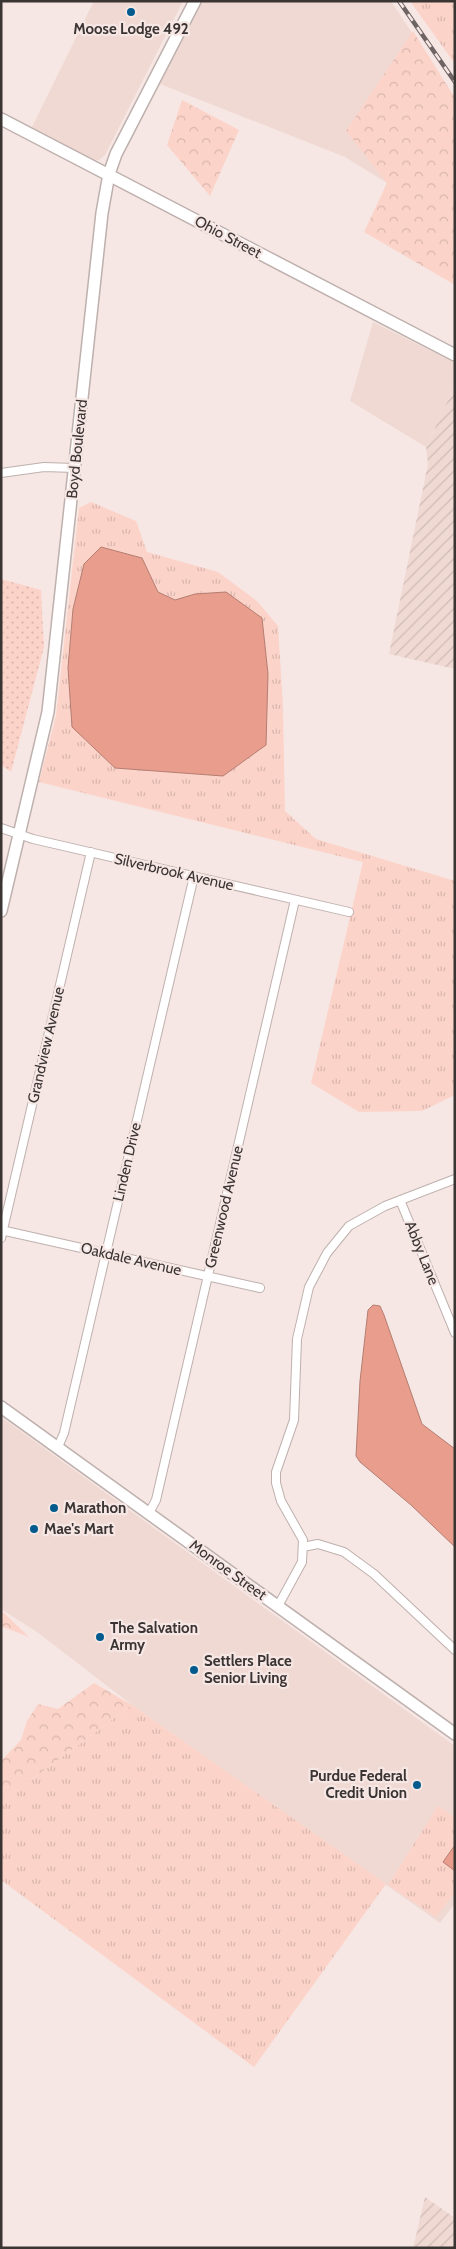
<svg xmlns="http://www.w3.org/2000/svg" width="456" height="2249" font-family="Cabin,sans-serif">
	<defs>
		<pattern id="industrial-furrows" width="10" height="10" patternUnits="userSpaceOnUse" patternTransform="scale(1.25)"><rect width="10" height="10" fill="#f0d9d3"/><path d="M-1 1l2-2M0 10L10 0M9 11l2-2" fill="none" stroke="#cfbbb6"/></pattern>
		<pattern id="grass-tufts" width="24" height="20" patternUnits="userSpaceOnUse" patternTransform="scale(1.25)"><rect width="24" height="20" fill="#fcd3c9"/><path d="M3 7l-1-3M5 7V3M7 7l1-3M15 17l-1-3M17 17v-4M19 17l1-3" fill="none" stroke="#d9b6ad"/></pattern>
		<pattern id="forest-crowns" width="20" height="18" patternUnits="userSpaceOnUse" patternTransform="scale(1.25)"><rect width="20" height="18" fill="#fcd3c9"/><path d="M2 6a3 3 0 1 1 6 0M12 15a3 3 0 1 1 6 0" fill="none" stroke="#d9b6ad"/></pattern>
		<pattern id="park-dots" width="8" height="8" patternUnits="userSpaceOnUse" patternTransform="scale(1.25)"><rect width="8" height="8" fill="#fcd3c9"/><path d="M2 2h.1M6 6h.1" fill="none" stroke="#d9b6ad" stroke-width="1.8" stroke-linecap="round"/></pattern>
	</defs>
	<rect width="100%" height="100%" fill="#f6e7e4"/>
	<path fill="#f0d9d3" d="M 94,1 L 183,1 L 105,155 L 99,160 L 92,161 L 32,127 Z
		M 203,1 L 391,1 L 450,91 L 387,183 L 345,157 L 160,84 Z
		M 373,322 L 455,363 L 455,385 L 426,447 L 350,401 Z
		M 1,1417 L 455,1746 L 455,1903 L 440,1923 L 132,1705 L 37,1632 L 1,1609 Z"/>
	<path fill="url(#industrial-furrows)" d="M 455,385 L 455,669 L 389,654 L 428,464 L 426,447 Z
		M 425,2197 L 455,2218 L 455,2248 L 413,2248 Z"/>
	<path fill="url(#grass-tufts)" fill-rule="evenodd" d="M 410,1 L 455,1 L 455,64 Z
		M 91,502 L 136,521 L 147,552 L 218,572 L 257,601 L 278,626 L 283,706 L 285,811 L 316,839 L 455,881 L 455,1095 L 422,1111 L 359,1112 L 311,1083 L 363,862 L 39,782 L 56,716 L 79,508 ZM 142,558 L 158,592 L 175,600 L 195,594 L 72,727 L 68,668 L 73,609 L 84,564 Z
		M 132,1705 L 386,1884 L 254,2067 L 1,1880 L 1,1802 Z
		M 438,1806 L 455,1818 L 455,1892 L 436,1917 L 388,1885 Z"/>
	<path fill="url(#forest-crowns)" d="M 413,31 L 455,98 L 455,285 L 364,232 L 387,183 L 346,131 Z
		M 182,100 L 239,130 L 210,196 L 167,145 Z
		M 1,1611 L 5,1614 L 29,1637 L 1,1626 Z
		M 94,1683 L 132,1705 L 1,1802 L 1,1761 L 21,1740 L 27,1721 L 38,1704 L 58,1709 Z"/>
	<path fill="url(#park-dots)" d="M 1,579 L 41,590 L 44,647 L 11,772 L 1,765 Z"/>
	<path fill="#e99d8d" stroke="#b47e72" d="M 101,547 L 142,558 L 158,592 L 175,600 L 195,594 L 226,592 L 262,618 L 268,674 L 266,745 L 223,776 L 115,768 L 72,727 L 68,668 L 73,609 L 84,564 Z
		M 373,1305 L 380,1306 L 384,1315 L 422,1424 L 455,1449 L 455,1547 L 411,1505 L 360,1462 L 356,1456 L 360,1381 L 368,1310 Z
		M 455,1845 L 455,1871 L 443,1862 Z"/>
	<g fill="none" stroke-linecap="round" stroke-linejoin="round">
		<defs>
			<path id="street" d="M 1,473 L 44,467 L 75,468
				M 1,828 L 33,839 L 349,912
				M 400,1200 L 455,1333
				M 1,1230 L 260,1288
				M 1,1238 L 91,852
				M 58,1447 L 64,1433 L 194,876
				M 149,1513 L 156,1500 L 295,900
				M 303,1547 L 318,1544 L 344,1552 L 374,1574 L 455,1650
				M 278,1606 L 302,1562 L 303,1540 L 281,1501 L 276,1483 L 276,1472 L 294,1420 L 297,1339 L 309,1287 L 327,1253 L 349,1226 L 385,1206 L 455,1179"/>
			<path id="secondary" d="M 1,119 L 455,355
				M 1,911 L 48,712 L 102,213 L 109,174 L 116,154 L 195,1
				M 1,1407 L 455,1734"/>
		</defs>
		<use href="#street" stroke="#beb0ad" stroke-width="10"/>
		<use href="#secondary" stroke="#beb0ad" stroke-width="14"/>
		<use href="#street" stroke="#fff" stroke-width="8"/>
		<use href="#secondary" stroke="#fff" stroke-width="11"/>
		<defs>
			<path id="rail" d="M 399,1 L 455,82"/>
		</defs>
		<use href="#rail" stroke="#6d6463" stroke-width="4.5"/>
		<use href="#rail" stroke="#f6e7e4" stroke-width="2.5" stroke-dasharray="8" stroke-linecap="butt"/>
	</g>
	<g fill="#025b8c" stroke="#f6e7e4" stroke-width="2">
		<circle cx="131" cy="12" r="5"/>
		<circle cx="54" cy="1508" r="5"/>
		<circle cx="34" cy="1529" r="5"/>
		<circle cx="100" cy="1637" r="5"/>
		<circle cx="194" cy="1670" r="5"/>
		<circle cx="417" cy="1785" r="5"/>
	</g>
	<g text-anchor="middle" dominant-baseline="central" stroke-width="4.5" stroke-linejoin="round" paint-order="stroke">
		<g font-size="15" font-weight="bold" fill="#3a3433" stroke="#f6e7e4" text-anchor="start">
			<text x="131" y="29" text-anchor="middle">Moose Lodge 492</text>
			<text x="64" y="1508">Marathon</text>
			<text x="44" y="1529">Mae's Mart</text>
			<text x="110" y="1628">The Salvation<tspan x="110" dy="17">Army</tspan></text>
			<text x="204" y="1661">Settlers Place<tspan x="204" dy="17">Senior Living</tspan></text>
			<text x="407" y="1776" text-anchor="end">Purdue Federal<tspan x="407" dy="17">Credit Union</tspan></text>
		</g>
		<g font-size="15" fill="#3a3433" stroke="#f6e7e4">
			<text transform="translate(228 237) rotate(28)">Ohio Street</text>
			<text transform="translate(77 449) rotate(-84)">Boyd Boulevard</text>
			<text transform="translate(174 872) rotate(13)">Silverbrook Avenue</text>
			<text transform="translate(46 1045) rotate(-77)">Grandview Avenue</text>
			<text transform="translate(127 1162) rotate(-77)">Linden Drive</text>
			<text transform="translate(224 1207) rotate(-77)">Greenwood Avenue</text>
			<text transform="translate(422 1253) rotate(68)">Abby Lane</text>
			<text transform="translate(131 1259) rotate(13)">Oakdale Avenue</text>
			<text transform="translate(228 1570) rotate(36)">Monroe Street</text>
		</g>
	</g>
	<rect width="456" height="2249" fill="none" stroke="#3a3433" stroke-width="5"/>
</svg>
